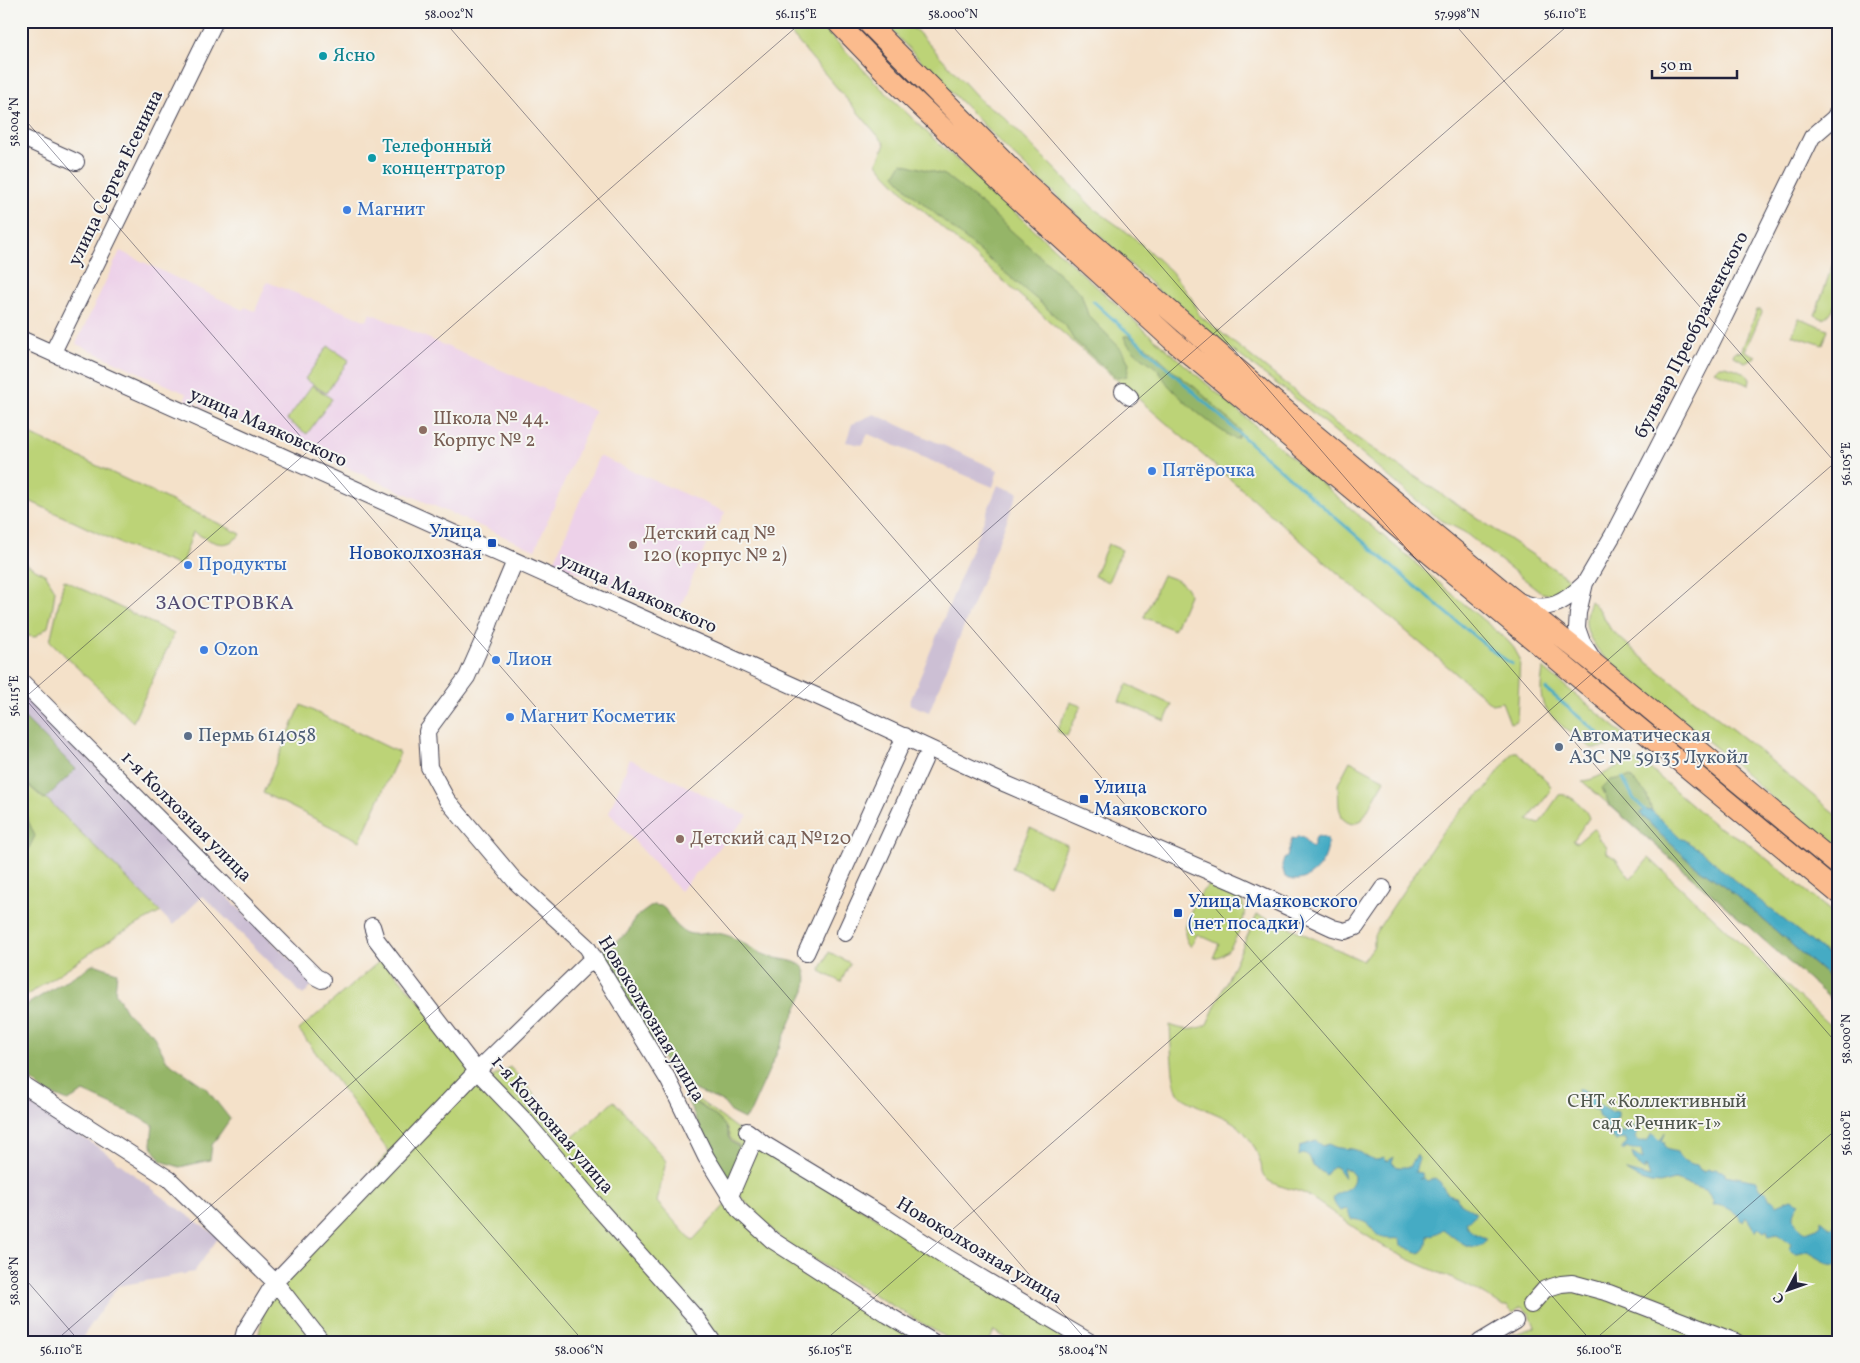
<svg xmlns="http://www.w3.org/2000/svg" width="1860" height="1363" font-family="Vollkorn,serif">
	<rect width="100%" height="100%" fill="#f6f6f2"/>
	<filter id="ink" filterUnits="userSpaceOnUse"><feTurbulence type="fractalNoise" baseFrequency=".02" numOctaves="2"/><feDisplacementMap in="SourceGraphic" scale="10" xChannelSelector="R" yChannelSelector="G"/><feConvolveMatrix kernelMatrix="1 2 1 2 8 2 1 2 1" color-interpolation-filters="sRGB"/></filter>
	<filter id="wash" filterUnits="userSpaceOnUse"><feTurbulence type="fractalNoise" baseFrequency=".0096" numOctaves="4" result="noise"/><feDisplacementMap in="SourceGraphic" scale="20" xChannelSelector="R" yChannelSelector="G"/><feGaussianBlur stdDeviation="1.12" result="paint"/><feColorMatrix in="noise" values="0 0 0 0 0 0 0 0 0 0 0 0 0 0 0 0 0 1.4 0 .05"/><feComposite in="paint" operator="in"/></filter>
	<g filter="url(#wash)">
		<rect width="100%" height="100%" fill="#f4e1c9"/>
		<path fill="#edd1e9" d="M 120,251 L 243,310 L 245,307 L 255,311 L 267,282 L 367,321 L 370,313 L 595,411 L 535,550 L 210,408 L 209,410 L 199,405 L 201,401 L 198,399 L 196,404 L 185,399 L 187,394 L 76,344 Z
			M 599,456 L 725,512 L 718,527 L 714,526 L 676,617 L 554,562 Z
			M 630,759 L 748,816 L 680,891 L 609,813 Z"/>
		<path fill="#ccbfd4" d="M 874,414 L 998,470 L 993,487 L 868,434 L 862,445 L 846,442 L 852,424 Z
			M 998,485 L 1018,493 L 929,712 L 909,704 Z
			M 21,691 L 314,983 L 303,995 L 203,896 L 173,925 L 46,798 L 76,769 L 21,714 Z
			M 21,1098 L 101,1149 L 177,1208 L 219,1237 L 194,1272 L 118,1286 L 79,1342 L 21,1342 Z"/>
		<path fill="#bcd377" stroke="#6f7a59" d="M 780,21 L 817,21 L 880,87 L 936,141 L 1140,326 L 1363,519 L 1507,640 L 1514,648 L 1520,659 L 1517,721 L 1510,723 L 1502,702 L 1492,704 L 1348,582 L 913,202 L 885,173 L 877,163 L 885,144 Z
			M 882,21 L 900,21 L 917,31 L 983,103 L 1002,115 L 1093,208 L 1131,235 L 1171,271 L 1192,299 L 1199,315 L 1336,424 L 1572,581 C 1562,595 1559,597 1542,593 L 1464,532 L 1439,519 L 1290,394 L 1177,308 L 1011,153 Z
			M 1836,255 L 1839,256 C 1839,274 1842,310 1823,319 L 1815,315 Z
			M 1757,310 L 1761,310 L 1762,312 L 1745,351 L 1756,356 L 1754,359 L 1745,362 L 1733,356 L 1735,351 L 1741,352 Z
			M 1799,318 L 1828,329 L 1823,345 L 1792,335 Z
			M 328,346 L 349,360 L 326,393 L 305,379 Z
			M 1719,366 C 1728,365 1745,371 1750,379 L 1749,385 L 1714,371 Z
			M 312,385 L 332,399 L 307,434 L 287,420 Z
			M 21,422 L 30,427 L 28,433 L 241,534 C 224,552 212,541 193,532 L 181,566 L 128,547 L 21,497 L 21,455 L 25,439 L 21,436 Z
			M 1108,544 L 1122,550 L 1108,582 L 1094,576 Z
			M 21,561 L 46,575 L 55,590 L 53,606 L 48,627 L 35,637 L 21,635 Z
			M 1163,575 C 1173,579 1188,582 1189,595 L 1174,630 L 1144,617 Z
			M 64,580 L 174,634 L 133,722 L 50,641 Z
			M 1590,601 L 1599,609 L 1611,630 L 1646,661 L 1752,745 L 1839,817 L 1839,859 L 1726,756 L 1602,655 C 1587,636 1581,624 1590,601 Z
			M 1543,668 L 1621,732 L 1624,738 C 1619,747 1602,748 1592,748 C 1578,740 1548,717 1543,703 C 1539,692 1542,679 1543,668 Z
			M 1127,684 L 1172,705 L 1165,721 L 1119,701 Z
			M 1070,702 L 1081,706 L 1067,736 L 1057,731 Z
			M 301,705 L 400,753 L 360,841 L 263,793 Z
			M 1513,752 L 1517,752 L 1548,782 L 1551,787 L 1550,792 L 1528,820 L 1539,824 L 1559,795 C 1569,792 1586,808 1589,818 L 1573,841 L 1577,843 L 1593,829 C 1598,831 1598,834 1598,838 L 1607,847 L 1607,853 L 1616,859 L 1631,879 L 1649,858 L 1839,1034 L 1839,1064 L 1836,1068 L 1839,1071 L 1839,1342 L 1497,1342 L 1514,1334 L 1535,1327 L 1530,1314 L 1521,1307 L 1513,1313 L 1507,1306 L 1503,1307 C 1469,1282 1430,1271 1394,1252 C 1364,1236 1336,1214 1307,1195 C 1295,1188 1276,1188 1265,1178 C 1261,1174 1262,1169 1261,1164 C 1256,1148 1248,1133 1234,1123 C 1223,1115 1183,1102 1178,1093 C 1171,1079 1171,1041 1170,1025 C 1183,1030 1194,1032 1207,1024 L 1257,915 L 1282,924 L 1363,961 L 1374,946 L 1374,935 L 1443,831 L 1467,805 L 1484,791 Z
			M 1350,761 L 1385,780 L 1362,820 L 1352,824 L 1347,822 L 1342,818 L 1339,807 L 1338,784 Z
			M 1636,761 L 1641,762 L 1649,768 L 1716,826 L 1745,841 L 1839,918 L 1839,1006 L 1582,781 C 1602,780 1616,762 1636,761 Z
			M 21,779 L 44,799 L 46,798 L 161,912 L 119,934 L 21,999 Z
			M 1030,828 L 1067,845 L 1049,885 L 1012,868 Z
			M 1212,884 C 1228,887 1248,897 1244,916 C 1243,921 1241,926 1239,931 C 1233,944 1228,956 1213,958 L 1219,944 L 1197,934 L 1191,947 C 1188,943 1185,938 1185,932 C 1185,920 1200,887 1212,884 Z
			M 829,952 L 850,963 L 841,982 L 820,971 Z
			M 382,959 L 489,1079 L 510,1067 L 572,1138 L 614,1101 L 666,1161 L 657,1202 L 692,1241 L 726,1204 L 923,1342 L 257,1342 L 268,1293 L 389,1152 L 299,1030 Z
			M 693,1099 L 700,1101 L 740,1131 L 746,1142 L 742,1155 L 739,1145 C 727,1139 731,1136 725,1126 C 720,1118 699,1103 690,1100 Z
			M 756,1146 L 1084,1342 L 1013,1342 L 994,1331 L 989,1342 L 954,1342 L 784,1242 L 737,1193 Z"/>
		<path fill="#95b568" stroke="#5c6c52" d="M 902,163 L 945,175 L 978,201 L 1081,293 L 1088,315 L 1121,349 L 1129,363 L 1127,376 L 1117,378 L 1073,339 L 1066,326 L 1042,304 L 911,193 L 895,175 Z
			M 1124,336 L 1128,336 L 1151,350 L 1177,374 L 1196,388 L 1240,430 L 1238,438 L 1235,439 C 1212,426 1188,406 1169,386 C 1164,380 1161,373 1156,368 C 1146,359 1126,349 1124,336 Z
			M 21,714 L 76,769 L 45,799 L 21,779 Z
			M 1630,777 L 1646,793 L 1652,811 L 1645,810 L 1640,813 L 1660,834 L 1693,864 L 1727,888 L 1839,986 L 1839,1006 L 1609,804 L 1602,788 L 1610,780 Z
			M 21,805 L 35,836 L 26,854 L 21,904 Z
			M 653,905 L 661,906 L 665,909 C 670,917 676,927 685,932 C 696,937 704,932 715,933 C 736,934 749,950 768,956 C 778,960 797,959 804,968 C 808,975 807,983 805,990 L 749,1115 L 744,1119 L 732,1113 L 723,1102 L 695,1090 L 674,1077 L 602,957 L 601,953 L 603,947 L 612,945 L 628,932 L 635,918 Z
			M 94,964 L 117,972 L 115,992 L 127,1013 L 152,1033 L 167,1061 L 205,1087 L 230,1119 L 212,1145 L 210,1160 L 180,1167 L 161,1161 L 151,1144 L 153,1125 L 139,1117 L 84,1092 L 68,1101 L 44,1091 L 21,1071 L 21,1008 Z
			M 687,1100 C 696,1101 720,1118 725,1126 C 728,1131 727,1137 731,1141 C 736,1146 740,1145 742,1152 L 733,1177 L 728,1179 L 724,1169 L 716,1161 Z"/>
		<path fill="#44abc4" stroke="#336680" d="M 1645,810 L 1652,811 L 1681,838 L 1702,851 L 1734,880 L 1832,958 L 1839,965 L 1839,986 L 1727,888 L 1693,864 L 1660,834 L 1640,813 Z
			M 1298,836 L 1304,838 L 1307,843 L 1312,848 L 1314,846 L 1314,839 L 1318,836 L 1327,839 C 1332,859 1307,890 1285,877 L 1282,866 L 1284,859 L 1287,857 L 1292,838 L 1296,839 Z
			M 1577,1089 L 1582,1089 L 1585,1094 L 1586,1092 L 1590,1092 L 1598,1104 L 1611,1112 L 1615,1111 L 1618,1112 L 1618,1117 L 1612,1123 L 1618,1130 L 1624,1133 L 1630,1125 L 1634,1129 L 1636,1124 L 1639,1131 L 1635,1138 C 1638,1143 1644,1141 1648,1140 L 1652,1133 L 1660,1141 L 1665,1132 L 1662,1142 L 1665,1142 L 1664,1144 L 1669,1150 L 1677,1152 C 1679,1159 1690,1165 1697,1165 L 1700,1170 L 1704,1171 L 1709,1169 L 1710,1171 L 1714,1169 L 1725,1172 L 1725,1175 L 1757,1181 L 1761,1190 L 1766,1192 L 1770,1200 L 1773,1200 L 1777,1205 L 1791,1199 L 1800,1203 C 1790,1214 1793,1225 1806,1232 L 1817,1228 L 1821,1225 L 1821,1220 L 1831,1228 L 1835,1225 L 1839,1227 L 1839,1265 L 1829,1264 L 1808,1252 C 1800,1252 1796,1258 1789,1249 L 1791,1244 L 1777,1234 L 1769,1236 L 1767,1230 L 1764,1232 L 1758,1227 L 1756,1232 L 1746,1217 L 1743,1222 C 1737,1212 1724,1204 1713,1205 L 1714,1202 L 1705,1189 L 1704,1190 L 1675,1180 L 1660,1184 L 1650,1183 L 1639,1179 L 1626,1171 L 1650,1177 L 1646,1166 L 1644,1171 C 1639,1166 1633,1160 1632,1153 L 1643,1160 L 1641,1150 L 1632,1150 L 1627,1147 L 1623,1151 L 1623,1148 L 1627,1142 L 1625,1138 L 1616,1141 L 1613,1139 L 1608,1129 L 1602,1123 L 1605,1122 L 1599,1118 L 1597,1111 L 1582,1104 L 1581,1095 Z
			M 1316,1141 L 1323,1146 L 1329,1144 C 1332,1146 1336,1148 1340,1148 C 1345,1149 1351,1148 1356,1150 C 1367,1155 1371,1165 1384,1157 L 1385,1160 L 1388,1161 L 1394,1157 L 1392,1163 L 1398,1167 L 1410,1167 L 1417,1154 L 1419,1159 L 1415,1172 L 1421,1173 L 1423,1176 L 1420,1179 L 1424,1178 L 1427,1181 L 1435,1178 L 1440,1182 L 1446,1193 L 1456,1197 L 1459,1202 L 1476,1213 L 1472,1218 L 1465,1222 C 1468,1232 1476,1234 1485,1238 L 1485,1241 C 1473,1257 1453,1236 1443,1229 L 1438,1233 L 1428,1236 C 1427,1243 1428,1250 1419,1253 L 1401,1245 L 1400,1239 C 1393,1238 1388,1240 1381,1237 C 1376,1235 1375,1232 1372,1229 C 1367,1221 1359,1220 1351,1219 L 1347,1209 L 1340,1211 C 1319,1187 1354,1198 1354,1176 L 1350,1171 L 1343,1167 L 1345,1179 L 1337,1168 L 1333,1166 L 1326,1175 L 1313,1166 L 1309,1156 L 1302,1154 L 1299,1156 L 1300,1146 Z"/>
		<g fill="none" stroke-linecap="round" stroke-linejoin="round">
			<path stroke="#44abc4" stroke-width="3" d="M 1093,301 L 1251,444 L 1397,571 L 1491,650 L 1512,664
				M 1546,689 L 1605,739
				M 1623,778 L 1634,799 L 1645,810"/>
		</g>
	</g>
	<g filter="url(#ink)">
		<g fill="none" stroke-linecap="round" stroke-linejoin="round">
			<defs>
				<path id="minor" d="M 21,137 L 76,162
					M 21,339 L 823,699 L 1006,784 L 1238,884 L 1333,928 L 1345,931 L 1356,927 L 1383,888
					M 53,352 L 215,21
					M 1123,391 L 1130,397
					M 515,561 L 494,611 L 485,636 L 467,677 L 427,731 L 429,767 L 447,800 L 516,882 L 587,947 L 669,1081 L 706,1157 L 738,1209 L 772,1240 L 888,1315 L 933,1342
					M 1519,601 C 1548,614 1564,603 1585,583
					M 1593,659 L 1582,642 L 1577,628 L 1578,613 L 1585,583 L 1613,535 L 1706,354 L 1812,137 L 1834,118 L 1839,110
					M 21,681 L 316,977 L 322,980
					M 372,926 L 376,939 L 477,1071 L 526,1122 L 601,1211 L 696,1318 L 713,1342
					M 845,933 L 924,760
					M 806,953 L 905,736
					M 21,1082 L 25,1086 L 169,1179 L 275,1282 L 322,1342
					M 747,1131 L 764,1144 L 885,1217 L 948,1258 L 1090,1342
					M 730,1196 L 755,1138
					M 1531,1305 L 1545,1289 L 1561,1284 L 1572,1283 L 1609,1293 L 1736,1342
					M 242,1342 L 245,1331 L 275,1282 L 477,1071 L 594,957
					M 1480,1342 L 1515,1321"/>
				<path id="major" d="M 836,21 L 890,77 L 1007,189 L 1171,339 L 1839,894
					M 866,21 L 1024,181 L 1075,228 L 1137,282 L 1266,394 L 1507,594 L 1605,672 L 1839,866"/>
			</defs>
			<use href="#minor" stroke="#423f50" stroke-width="18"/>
			<use href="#major" stroke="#423f50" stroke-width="22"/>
			<use href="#minor" stroke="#fff" stroke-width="16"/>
			<use href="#major" stroke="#fbbb8d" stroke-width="20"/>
		</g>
	</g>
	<path fill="none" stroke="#22223b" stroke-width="1" stroke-opacity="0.45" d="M 444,21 L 1592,1342M 948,21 L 1839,1046M 1452,21 L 1839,467M 21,32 L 34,21M 21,115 L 1088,1342M 21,694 L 584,1342M 21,701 L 803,21M 21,1274 L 80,1342M 54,1342 L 1573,21M 823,1342 L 1839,459M 1592,1342 L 1839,1127"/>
	<g fill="#0f9aa8" stroke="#f6f6f2" stroke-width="2">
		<circle cx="323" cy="56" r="5"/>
		<circle cx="372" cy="158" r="5"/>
	</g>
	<g fill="#3f7fe0" stroke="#f6f6f2" stroke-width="2">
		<circle cx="347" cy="210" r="5"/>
		<circle cx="1152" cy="471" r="5"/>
		<circle cx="188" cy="565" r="5"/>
		<circle cx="204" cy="650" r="5"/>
		<circle cx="496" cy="660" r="5"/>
		<circle cx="510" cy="717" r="5"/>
	</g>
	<g fill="#8d6e63" stroke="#f6f6f2" stroke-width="2">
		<circle cx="423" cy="430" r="5"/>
		<circle cx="633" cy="545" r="5"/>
		<circle cx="680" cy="839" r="5"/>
	</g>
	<g fill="#1a4fb4" stroke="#f6f6f2" stroke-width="2">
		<rect x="487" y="538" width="10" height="10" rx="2.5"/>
		<rect x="1079" y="794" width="10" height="10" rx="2.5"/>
		<rect x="1173" y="908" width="10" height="10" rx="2.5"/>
	</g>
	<g fill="#5c6f8a" stroke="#f6f6f2" stroke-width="2">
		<circle cx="188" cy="736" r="5"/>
		<circle cx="1559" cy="747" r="5"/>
	</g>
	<g text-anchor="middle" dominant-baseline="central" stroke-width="4" stroke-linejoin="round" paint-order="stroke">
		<g font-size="19" fill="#0d838f" stroke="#f6f6f2" text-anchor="start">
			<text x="333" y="56">Ясно</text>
			<text x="382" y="147">Телефонный<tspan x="382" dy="22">концентратор</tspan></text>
		</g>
		<g font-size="19" fill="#22223b" stroke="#f6f6f2">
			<text transform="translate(116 178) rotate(-64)">улица Сергея Есенина</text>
			<text transform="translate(1692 335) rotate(-63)">бульвар Преображенского</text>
			<text transform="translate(268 428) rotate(24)">улица Маяковского</text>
			<text transform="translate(638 594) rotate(24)">улица Маяковского</text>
			<text transform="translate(186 817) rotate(45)">1-я Колхозная улица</text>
			<text transform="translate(651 1019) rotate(59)">Новоколхозная улица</text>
			<text transform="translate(552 1125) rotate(49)">1-я Колхозная улица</text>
			<text transform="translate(979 1251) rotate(31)">Новоколхозная улица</text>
		</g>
		<g font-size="19" fill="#366cbe" stroke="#f6f6f2" text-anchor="start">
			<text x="357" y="210">Магнит</text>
			<text x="1162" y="471">Пятёрочка</text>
			<text x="198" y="565">Продукты</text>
			<text x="214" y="650">Ozon</text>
			<text x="506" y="660">Лион</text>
			<text x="520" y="717">Магнит Косметик</text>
		</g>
		<g font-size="19" fill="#785e54" stroke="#f6f6f2" text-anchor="start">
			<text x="433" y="419">Школа № 44.<tspan x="433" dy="22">Корпус № 2</tspan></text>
			<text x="643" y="534">Детский сад №<tspan x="643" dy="22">120 (корпус № 2)</tspan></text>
			<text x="690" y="839">Детский сад №120</text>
		</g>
		<g font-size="19" fill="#164399" stroke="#f6f6f2" text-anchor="start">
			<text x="482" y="532" text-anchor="end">Улица<tspan x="482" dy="22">Новоколхозная</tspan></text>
			<text x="1094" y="788">Улица<tspan x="1094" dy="22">Маяковского</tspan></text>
			<text x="1188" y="902">Улица Маяковского<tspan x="1188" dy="22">(нет посадки)</tspan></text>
		</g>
		<g font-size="19" fill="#4e5e75" stroke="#f6f6f2" text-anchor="start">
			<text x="198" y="736">Пермь 614058</text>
			<text x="1569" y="736">Автоматическая<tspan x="1569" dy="22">АЗС № 59135 Лукойл</tspan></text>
		</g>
		<g font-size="19" fill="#50574d" stroke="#f6f6f2">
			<text x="1657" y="1102">СНТ «Коллективный<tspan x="1657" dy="22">сад «Речник-1»</tspan></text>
		</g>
		<g font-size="20" letter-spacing="1" fill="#544d73" stroke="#f6f6f2">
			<text x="225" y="604">ЗАОСТРОВКА</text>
		</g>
	</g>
	<rect width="1860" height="1363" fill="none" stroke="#f6f6f2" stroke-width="55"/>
	<g transform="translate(1788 1290) rotate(229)" stroke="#f6f6f2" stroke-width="4" paint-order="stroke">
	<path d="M0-4L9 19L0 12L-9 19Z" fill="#22223b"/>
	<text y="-8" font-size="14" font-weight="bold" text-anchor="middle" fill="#22223b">С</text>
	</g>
	<path d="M1652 70v8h85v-8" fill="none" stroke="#22223b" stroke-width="2.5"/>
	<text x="1660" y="70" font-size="15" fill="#22223b" stroke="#f6f6f2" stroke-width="4" paint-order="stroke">50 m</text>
	<rect x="28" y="28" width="1804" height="1308" fill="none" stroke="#22223b" stroke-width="2"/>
	<g font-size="12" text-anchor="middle" fill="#22223b">
		<text x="449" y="18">58.002°N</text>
		<text x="796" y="18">56.115°E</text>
		<text x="953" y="18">58.000°N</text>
		<text x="1457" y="18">57.998°N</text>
		<text x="1565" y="18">56.110°E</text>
		<text transform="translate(14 122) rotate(-90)" y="4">58.004°N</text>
		<text transform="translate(1846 464) rotate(-90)" y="4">56.105°E</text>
		<text transform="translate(14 696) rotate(-90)" y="4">56.115°E</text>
		<text transform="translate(1846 1039) rotate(-90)" y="4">58.000°N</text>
		<text transform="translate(1846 1133) rotate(-90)" y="4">56.100°E</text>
		<text transform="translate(14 1281) rotate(-90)" y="4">58.008°N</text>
		<text x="61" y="1354">56.110°E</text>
		<text x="579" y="1354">58.006°N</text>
		<text x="830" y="1354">56.105°E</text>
		<text x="1083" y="1354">58.004°N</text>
		<text x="1599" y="1354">56.100°E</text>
	</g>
</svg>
